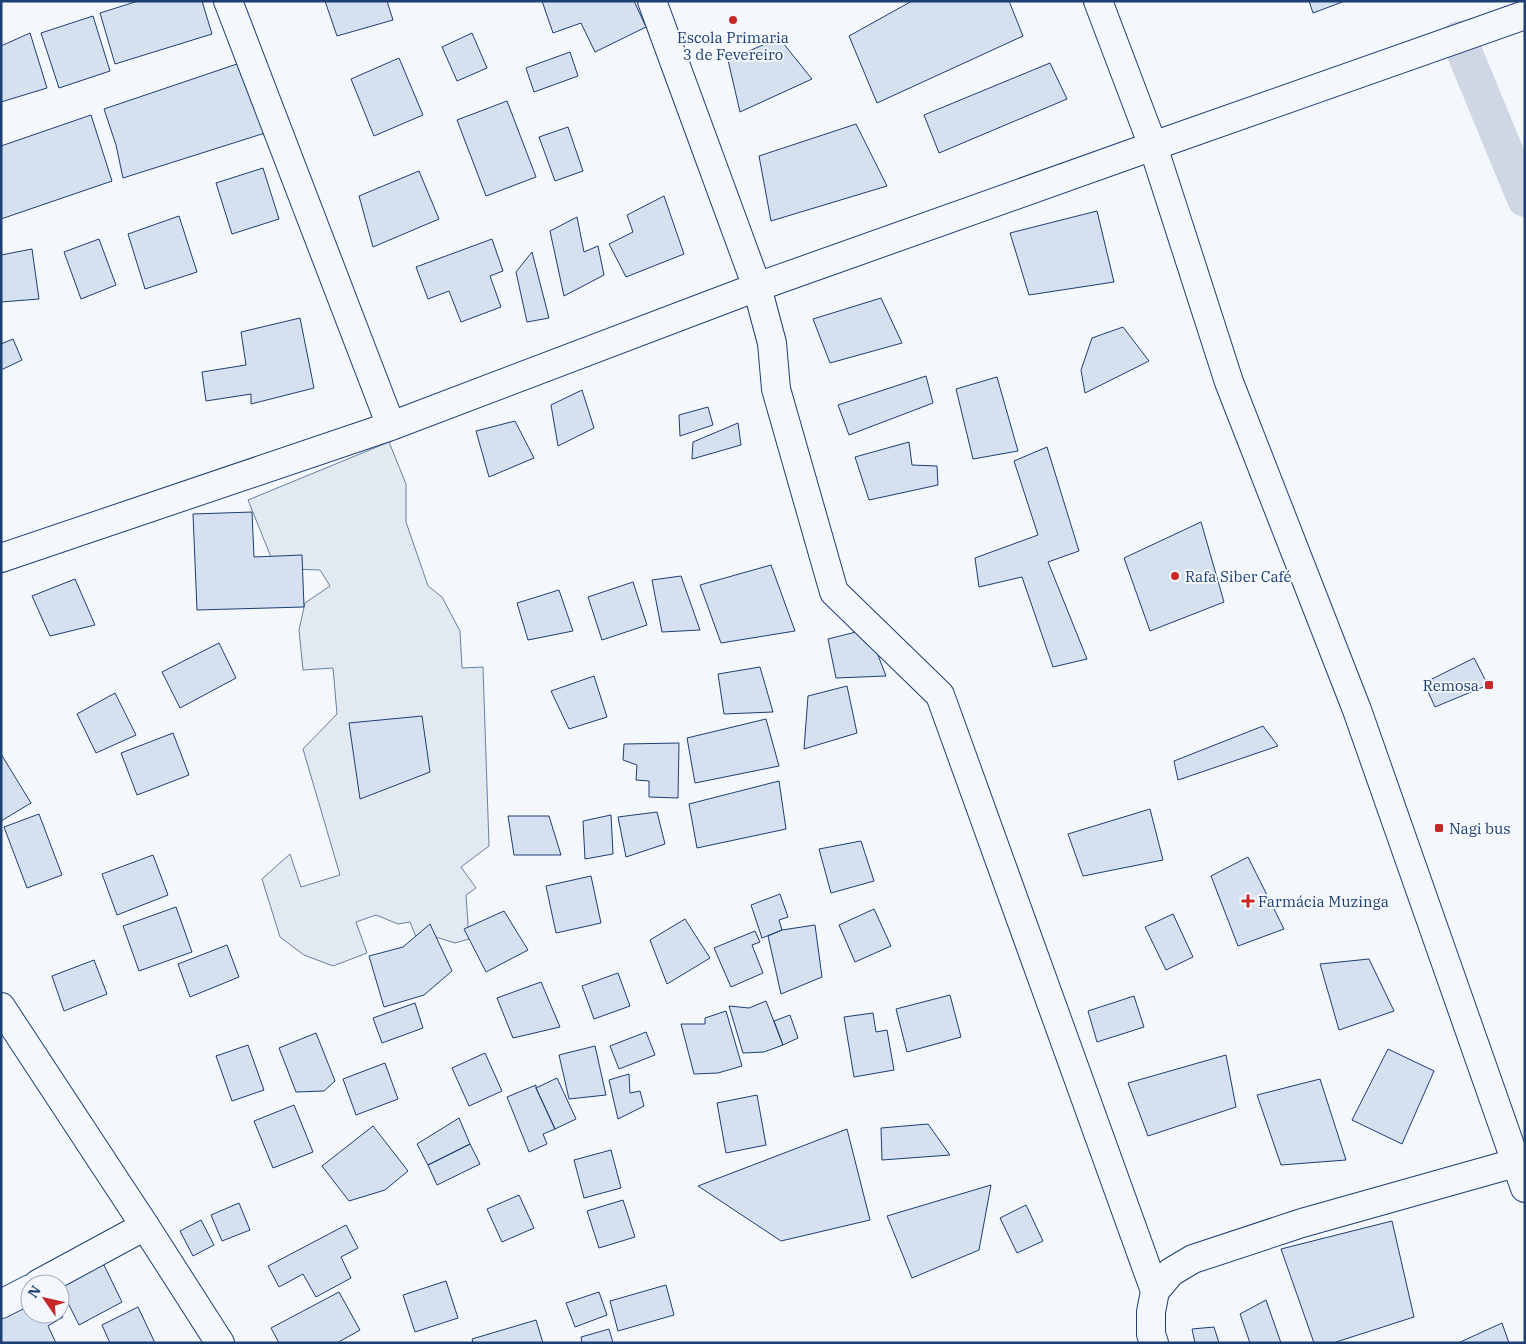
<svg xmlns="http://www.w3.org/2000/svg" width="1526" height="1344" font-family="'IBM Plex Serif',serif">
	<rect width="100%" height="100%" fill="#f4f7fb"/>
	<path fill="#e3e9f0" stroke="#687fa3" d="M 389,442 L 406,484 L 406,522 L 428,586 L 442,597 L 460,631 L 462,668 L 483,667 L 489,846 L 461,867 L 476,888 L 466,895 L 469,939 L 455,943 L 429,935 L 416,937 L 410,922 L 398,924 L 376,915 L 356,922 L 367,953 L 333,966 L 304,955 L 280,937 L 262,879 L 290,854 L 301,887 L 340,875 L 303,749 L 337,714 L 333,668 L 303,670 L 299,630 L 305,603 L 330,586 L 320,570 L 288,569 L 271,557 L 248,500 Z"/>
	<g fill="none" stroke-linecap="round" stroke-linejoin="round">
		<path stroke="#cfd7e4" stroke-width="36" d="M 1459,39 L 1525,199"/>
	</g>
	<path fill="#d5e0f0" stroke="#1d3f73" d="M 138,1 L 202,1 L 212,34 L 115,64 L 100,13 Z
		M 325,1 L 387,1 L 393,20 L 337,36 Z
		M 542,1 L 634,1 L 646,27 L 595,52 L 581,23 L 553,33 Z
		M 912,1 L 1009,1 L 1023,36 L 877,103 L 849,36 Z
		M 1309,1 L 1345,1 L 1313,13 Z
		M 93,16 L 110,71 L 59,88 L 41,33 Z
		M 30,33 L 47,88 L 1,102 L 1,46 Z
		M 472,33 L 487,68 L 457,81 L 442,47 Z
		M 779,38 L 812,79 L 740,112 L 728,60 Z
		M 570,52 L 578,76 L 534,92 L 526,68 Z
		M 399,58 L 423,115 L 374,136 L 351,79 Z
		M 240,63 L 265,133 L 123,178 L 116,145 L 104,109 Z
		M 1050,63 L 1067,99 L 939,153 L 924,115 Z
		M 507,101 L 536,177 L 486,196 L 457,120 Z
		M 91,115 L 112,181 L 1,219 L 1,146 Z
		M 856,124 L 887,186 L 771,221 L 759,156 Z
		M 568,127 L 583,171 L 555,181 L 539,137 Z
		M 263,168 L 279,219 L 232,234 L 216,183 Z
		M 419,171 L 439,219 L 373,247 L 359,196 Z
		M 664,196 L 684,254 L 626,277 L 609,244 L 633,232 L 627,215 Z
		M 1097,211 L 1114,282 L 1029,295 L 1010,233 Z
		M 179,216 L 197,272 L 145,289 L 128,234 Z
		M 577,217 L 584,252 L 598,246 L 604,275 L 564,296 L 550,231 Z
		M 99,239 L 116,285 L 81,299 L 64,252 Z
		M 492,239 L 503,271 L 490,276 L 501,307 L 461,322 L 449,291 L 428,299 L 416,267 Z
		M 32,249 L 39,299 L 1,302 L 1,255 Z
		M 532,252 L 549,318 L 527,322 L 516,272 Z
		M 881,298 L 902,343 L 830,363 L 813,319 Z
		M 300,318 L 314,388 L 251,404 L 251,394 L 206,401 L 202,372 L 246,365 L 241,332 Z
		M 1123,327 L 1149,361 L 1085,393 L 1081,370 L 1092,338 Z
		M 13,339 L 22,360 L 1,370 L 1,344 Z
		M 926,376 L 933,403 L 849,435 L 838,405 Z
		M 997,377 L 1018,451 L 973,459 L 956,389 Z
		M 582,390 L 594,428 L 558,446 L 551,405 Z
		M 708,407 L 713,425 L 680,436 L 679,415 Z
		M 515,421 L 534,458 L 489,477 L 476,431 Z
		M 738,423 L 741,445 L 692,459 L 693,442 Z
		M 909,442 L 912,465 L 937,466 L 938,485 L 869,500 L 855,457 Z
		M 1047,447 L 1079,551 L 1048,562 L 1087,659 L 1053,667 L 1022,577 L 979,587 L 975,558 L 1038,535 L 1014,461 Z
		M 252,512 L 254,557 L 302,555 L 304,607 L 197,610 L 193,514 Z
		M 1201,522 L 1224,602 L 1150,631 L 1124,558 Z
		M 771,565 L 795,631 L 721,643 L 700,585 Z
		M 681,576 L 700,630 L 662,632 L 652,580 Z
		M 75,579 L 95,625 L 50,636 L 32,596 Z
		M 633,582 L 647,625 L 602,640 L 588,597 Z
		M 559,590 L 573,631 L 528,640 L 517,603 Z
		M 868,629 L 886,676 L 836,678 L 828,639 Z
		M 219,643 L 236,678 L 180,708 L 162,672 Z
		M 1474,658 L 1488,685 L 1435,707 L 1424,683 Z
		M 760,667 L 773,712 L 724,714 L 718,674 Z
		M 594,676 L 607,717 L 569,729 L 551,691 Z
		M 847,686 L 857,733 L 804,749 L 808,696 Z
		M 115,693 L 136,735 L 96,753 L 77,714 Z
		M 422,716 L 430,772 L 360,799 L 349,723 Z
		M 766,719 L 779,766 L 695,783 L 687,738 Z
		M 1263,726 L 1278,746 L 1178,780 L 1174,761 Z
		M 173,733 L 189,775 L 137,795 L 121,753 Z
		M 679,743 L 678,798 L 649,797 L 649,781 L 636,780 L 637,765 L 623,760 L 624,744 Z
		M 1,754 L 31,803 L 1,821 Z
		M 779,781 L 786,829 L 697,848 L 689,804 Z
		M 1150,809 L 1163,860 L 1083,876 L 1068,834 Z
		M 657,812 L 665,844 L 626,857 L 618,817 Z
		M 39,814 L 62,875 L 27,888 L 4,827 Z
		M 611,815 L 613,854 L 585,859 L 583,821 Z
		M 508,816 L 549,816 L 561,855 L 514,855 Z
		M 861,841 L 874,881 L 831,893 L 819,849 Z
		M 153,855 L 168,895 L 117,915 L 102,874 Z
		M 1248,857 L 1284,929 L 1238,946 L 1211,876 Z
		M 591,876 L 601,923 L 556,933 L 546,886 Z
		M 780,894 L 788,917 L 779,920 L 782,930 L 762,938 L 751,905 Z
		M 176,907 L 192,952 L 139,971 L 123,926 Z
		M 874,909 L 891,946 L 855,962 L 839,925 Z
		M 504,911 L 528,950 L 486,972 L 464,929 Z
		M 1173,914 L 1193,957 L 1166,970 L 1145,927 Z
		M 685,919 L 710,958 L 667,984 L 650,940 Z
		M 430,924 L 452,971 L 424,995 L 384,1007 L 369,956 L 403,947 Z
		M 815,925 L 822,977 L 781,994 L 768,936 L 782,930 Z
		M 755,931 L 760,942 L 752,945 L 763,973 L 731,987 L 714,948 Z
		M 227,945 L 239,977 L 190,997 L 178,964 Z
		M 1369,959 L 1394,1011 L 1339,1030 L 1320,964 Z
		M 94,960 L 107,994 L 64,1011 L 52,976 Z
		M 618,973 L 630,1006 L 594,1019 L 582,986 Z
		M 541,982 L 560,1027 L 513,1038 L 497,998 Z
		M 950,995 L 961,1037 L 907,1052 L 896,1009 Z
		M 1134,996 L 1144,1027 L 1097,1042 L 1088,1011 Z
		M 766,1001 L 783,1045 L 764,1052 L 743,1053 L 729,1006 L 749,1008 Z
		M 415,1003 L 423,1028 L 382,1043 L 373,1018 Z
		M 726,1011 L 742,1066 L 718,1073 L 694,1074 L 681,1024 L 705,1024 L 705,1018 Z
		M 873,1013 L 876,1032 L 887,1030 L 894,1070 L 854,1077 L 844,1017 Z
		M 790,1015 L 798,1038 L 783,1045 L 774,1021 Z
		M 646,1032 L 655,1055 L 619,1069 L 610,1046 Z
		M 316,1033 L 335,1081 L 324,1091 L 296,1092 L 279,1048 Z
		M 248,1045 L 264,1090 L 232,1101 L 216,1056 Z
		M 595,1046 L 606,1095 L 569,1099 L 559,1055 Z
		M 1388,1049 L 1434,1071 L 1402,1144 L 1352,1120 Z
		M 485,1053 L 502,1091 L 469,1106 L 452,1068 Z
		M 1226,1055 L 1236,1107 L 1148,1136 L 1128,1083 Z
		M 385,1063 L 398,1099 L 356,1115 L 343,1079 Z
		M 629,1074 L 630,1093 L 640,1091 L 644,1106 L 618,1119 L 609,1080 Z
		M 557,1078 L 576,1119 L 555,1129 L 536,1088 Z
		M 1320,1079 L 1346,1160 L 1281,1165 L 1257,1095 Z
		M 536,1085 L 536,1088 L 555,1129 L 543,1134 L 547,1144 L 529,1152 L 507,1097 Z
		M 757,1095 L 766,1145 L 726,1153 L 717,1103 Z
		M 294,1105 L 313,1152 L 273,1168 L 254,1121 Z
		M 459,1118 L 470,1144 L 428,1165 L 417,1144 Z
		M 928,1124 L 950,1155 L 882,1160 L 881,1128 Z
		M 373,1126 L 408,1171 L 385,1190 L 349,1201 L 322,1166 Z
		M 847,1129 L 870,1220 L 781,1241 L 698,1186 Z
		M 470,1144 L 480,1164 L 437,1185 L 428,1165 Z
		M 611,1150 L 621,1188 L 584,1198 L 574,1160 Z
		M 991,1185 L 979,1250 L 912,1278 L 887,1216 Z
		M 519,1195 L 534,1228 L 502,1242 L 487,1209 Z
		M 623,1200 L 635,1237 L 599,1248 L 587,1211 Z
		M 239,1203 L 250,1230 L 222,1241 L 211,1215 Z
		M 1026,1205 L 1043,1241 L 1017,1253 L 1000,1218 Z
		M 201,1220 L 214,1245 L 193,1256 L 180,1231 Z
		M 1392,1221 L 1414,1317 L 1333,1343 L 1314,1343 L 1281,1249 Z
		M 346,1225 L 358,1248 L 341,1257 L 351,1278 L 316,1297 L 303,1274 L 279,1287 L 268,1266 Z
		M 102,1261 L 122,1302 L 79,1325 L 60,1287 Z
		M 446,1281 L 458,1318 L 415,1332 L 403,1295 Z
		M 666,1285 L 674,1315 L 618,1331 L 610,1301 Z
		M 339,1292 L 360,1330 L 337,1343 L 279,1343 L 271,1328 Z
		M 599,1292 L 607,1315 L 575,1327 L 566,1303 Z
		M 1266,1300 L 1281,1343 L 1250,1343 L 1240,1314 Z
		M 30,1304 L 30,1314 L 60,1314 L 60,1311 L 63,1317 L 48,1326 L 56,1343 L 1,1343 L 1,1319 Z
		M 138,1307 L 155,1343 L 110,1343 L 102,1325 Z
		M 536,1320 L 543,1343 L 473,1343 L 472,1339 Z
		M 1502,1323 L 1509,1343 L 1458,1343 Z
		M 1214,1327 L 1219,1343 L 1195,1343 L 1192,1329 Z
		M 609,1329 L 613,1343 L 582,1343 L 581,1337 Z"/>
	<g fill="none" stroke-linecap="round" stroke-linejoin="round">
		<defs>
			<path id="street" d="M 228,1 L 391,426
				M 652,1 L 757,287 L 772,343 L 776,389 L 834,592 L 940,695 L 1155,1291
				M 1,558 L 391,426 L 757,287 L 1153,146 L 1525,15
				M 38,1284 L 145,1226
				M 1,1304 L 30,1289
				M 1154,1343 L 1151,1334 L 1151,1312 L 1155,1291 L 1171,1272 L 1193,1259 L 1302,1223 L 1515,1163"/>
			<path id="secondary" d="M 1,1007 L 145,1226 L 220,1343"/>
			<path id="primary" d="M 1098,1 L 1153,146 L 1229,382 L 1357,710 L 1525,1188"/>
		</defs>
		<use href="#street" stroke="#1d3f73" stroke-width="30"/>
		<use href="#secondary" stroke="#1d3f73" stroke-width="30"/>
		<use href="#primary" stroke="#1d3f73" stroke-width="30"/>
		<use href="#street" stroke="#f4f7fb" stroke-width="28"/>
		<use href="#secondary" stroke="#f4f7fb" stroke-width="28"/>
		<use href="#primary" stroke="#f4f7fb" stroke-width="28"/>
	</g>
	<g fill="#c62828" stroke="#f4f7fb" stroke-width="2">
		<circle cx="733" cy="20" r="5"/>
		<circle cx="1175" cy="576" r="5"/>
		<rect x="1484" y="680" width="10" height="10" rx="2.5"/>
		<rect x="1434" y="823" width="10" height="10" rx="2.5"/>
		<path d="M1245.5 893.5h5v5h5v5h-5v5h-5v-5h-5v-5h5z"/>
	</g>
	<g text-anchor="middle" dominant-baseline="central" stroke-width="4" stroke-linejoin="round" paint-order="stroke">
		<g font-size="15" fill="#1d3f73" stroke="#f4f7fb" text-anchor="start">
			<text x="733" y="37" text-anchor="middle">Escola Primaria<tspan x="733" dy="17">3 de Fevereiro</tspan></text>
			<text x="1185" y="576">Rafa Siber Café</text>
			<text x="1479" y="685" text-anchor="end">Remosa</text>
			<text x="1449" y="828">Nagi bus</text>
			<text x="1258" y="901">Farmácia Muzinga</text>
		</g>
	</g>
	<rect width="1526" height="1344" fill="none" stroke="#1d3f73" stroke-width="5"/>
	<g transform="translate(45 1299) rotate(304)"><circle r="24" fill="#f4f7fb" stroke="#9eadc5"/>
	<path d="M0-4L9 19L0 12L-9 19Z" fill="#c62828"/>
	<text y="-8" font-size="14" font-weight="bold" text-anchor="middle" fill="#1d3f73">N</text>
	</g>
</svg>
